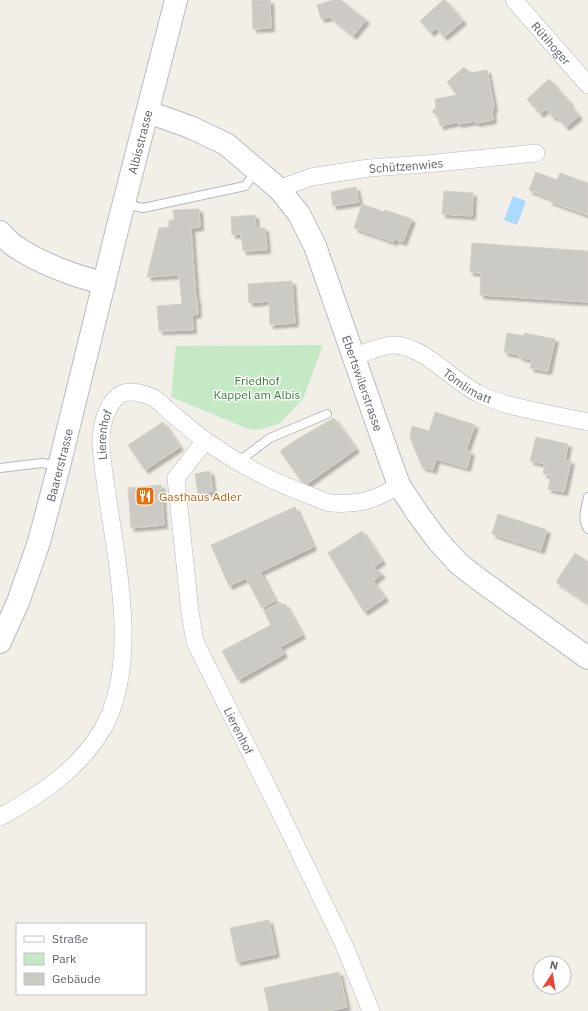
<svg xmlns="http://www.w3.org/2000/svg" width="588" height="1011" font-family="'IBM Plex Sans',sans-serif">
	<defs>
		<filter id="shadow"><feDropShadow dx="3.5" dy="3.5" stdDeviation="1" flood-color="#0004"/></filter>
	</defs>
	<rect width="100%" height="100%" fill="#f1efe8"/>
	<path fill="#c5e8c5" d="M 323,345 L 303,399 L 280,423 L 262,429 L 254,430 L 246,428 L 171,397 L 176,346 Z"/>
	<path fill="#aadaff" d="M 513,196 L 526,201 L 517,225 L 504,220 Z"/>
	<path fill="#cccac5" stroke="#d6d1c6" filter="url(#shadow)" d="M 252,0 L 270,0 L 271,28 L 253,29 Z
		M 333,0 L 341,0 L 366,20 L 353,36 L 330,17 L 321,19 L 317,5 Z
		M 443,0 L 445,0 L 463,21 L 444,37 L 436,28 L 431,33 L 420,21 Z
		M 464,67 L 470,73 L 487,70 L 494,107 L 492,112 L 493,120 L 476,123 L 475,121 L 458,124 L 457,122 L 440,126 L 438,116 L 432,112 L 436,107 L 435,99 L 457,95 L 447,82 Z
		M 549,79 L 570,103 L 569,104 L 579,116 L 566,127 L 556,116 L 554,118 L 546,109 L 540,114 L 527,99 Z
		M 536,172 L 557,180 L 560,173 L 588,183 L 588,215 L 549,201 L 550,198 L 529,190 Z
		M 356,187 L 359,202 L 333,206 L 331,192 Z
		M 444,191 L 473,193 L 472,216 L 442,214 Z
		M 362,204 L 384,212 L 385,210 L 412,219 L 403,242 L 395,239 L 394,242 L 354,228 Z
		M 199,209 L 200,227 L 191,228 L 196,299 L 197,299 L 198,314 L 192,315 L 193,330 L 159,331 L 157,306 L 182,304 L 179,275 L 147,277 L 159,228 L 169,227 L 169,220 L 174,220 L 173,210 Z
		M 255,215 L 256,228 L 265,228 L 267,250 L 243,251 L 241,234 L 232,235 L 231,217 Z
		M 472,243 L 588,251 L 588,302 L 480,295 L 481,273 L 470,272 Z
		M 292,281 L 295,323 L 270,325 L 269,301 L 249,303 L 248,284 Z
		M 507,333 L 524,336 L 524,333 L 555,339 L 548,371 L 530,368 L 532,360 L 519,357 L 520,355 L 504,352 Z
		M 435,412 L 475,425 L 466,450 L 471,452 L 467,468 L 436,459 L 433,470 L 422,467 L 410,437 L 412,426 L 429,431 Z
		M 334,418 L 356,449 L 307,484 L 302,482 L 280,451 L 299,438 Z
		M 163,422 L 180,447 L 145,470 L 128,445 Z
		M 536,437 L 568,444 L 565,460 L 571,461 L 564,492 L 548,489 L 551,476 L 543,474 L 545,464 L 530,461 Z
		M 210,471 L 213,491 L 198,494 L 195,474 Z
		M 161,485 L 164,525 L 131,528 L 128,488 Z
		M 295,507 L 313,547 L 260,572 L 275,601 L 262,608 L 246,578 L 229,586 L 211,545 Z
		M 498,514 L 547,530 L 541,550 L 492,534 Z
		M 362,531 L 382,561 L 373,567 L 382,574 L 373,581 L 385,598 L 364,612 L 328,553 Z
		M 575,553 L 588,562 L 588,603 L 556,582 Z
		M 280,602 L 282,605 L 285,604 L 302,635 L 280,647 L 284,654 L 238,680 L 222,651 L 271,625 L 264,611 Z
		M 269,920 L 276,954 L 237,962 L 230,928 Z
		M 339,972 L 347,1007 L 327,1011 L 269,1011 L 264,988 Z"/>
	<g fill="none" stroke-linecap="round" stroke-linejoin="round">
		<defs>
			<path id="lane" d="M 125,204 L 143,208 L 245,186 L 257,170
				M 238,462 L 270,438 L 327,414
				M 0,468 L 42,463 L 58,466
				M 588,497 C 586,507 581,520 588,529"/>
			<g id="street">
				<path id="s1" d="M 514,0 L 588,85"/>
				<path id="s2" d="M 279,189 L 311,177 L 369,168 L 426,164 L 536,153"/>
				<path id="s3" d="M 354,356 C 365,353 381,346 392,345 C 423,344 452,381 479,394 C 511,409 553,414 588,422"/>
				<path id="s4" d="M 205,441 L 176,478 L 190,612 L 195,642 L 279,810 L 344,945 L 371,1011"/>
				<path id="s5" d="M 0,817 C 40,795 78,770 102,730 C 140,666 117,564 107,494 C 105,477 101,459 101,442 C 101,426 106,405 119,395 C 129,389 144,393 154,398 C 159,401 164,407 169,411 C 181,421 193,432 206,441 C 237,463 273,482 309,495 C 316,498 324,502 331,503 C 359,505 376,500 399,485"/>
			</g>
			<g id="secondary">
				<path id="s6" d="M 148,112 L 190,127 L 226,144 L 279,189 L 299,214 L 315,246 L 387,452 L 399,485 L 418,514 L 438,541 L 459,564 L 481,581 L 588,658"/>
				<path d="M 0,232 C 4,236 8,241 13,245 C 37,262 76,277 104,283"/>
				<path id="s7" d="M 0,642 L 18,602 L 39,542 L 59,466 L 117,230 L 176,0"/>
			</g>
		</defs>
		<use href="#lane" stroke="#b5b8bc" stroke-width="10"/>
		<use href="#street" stroke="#b5b8bc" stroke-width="18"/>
		<use href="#secondary" stroke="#b6babf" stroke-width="24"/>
		<use href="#lane" stroke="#fff" stroke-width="8"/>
		<use href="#street" stroke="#fff" stroke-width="17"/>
		<use href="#secondary" stroke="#fff" stroke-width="22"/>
	</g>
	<defs>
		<symbol id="restaurant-square" viewBox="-11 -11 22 22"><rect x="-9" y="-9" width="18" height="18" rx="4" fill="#e8710a" stroke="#fff"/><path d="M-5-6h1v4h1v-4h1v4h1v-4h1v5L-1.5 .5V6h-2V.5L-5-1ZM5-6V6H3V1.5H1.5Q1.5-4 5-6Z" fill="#fff"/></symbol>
	</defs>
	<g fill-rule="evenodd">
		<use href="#restaurant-square" x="134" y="485" width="22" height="22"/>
	</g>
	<g text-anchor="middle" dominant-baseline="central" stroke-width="3" stroke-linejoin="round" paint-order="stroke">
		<g font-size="12" fill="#5f6368" stroke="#fff">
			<text stroke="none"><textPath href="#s1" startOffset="57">Rütihoger</textPath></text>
			<text stroke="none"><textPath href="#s7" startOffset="520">Albisstrasse</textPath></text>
			<text stroke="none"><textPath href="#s2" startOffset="130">Schützenwies</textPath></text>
			<text stroke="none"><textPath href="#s6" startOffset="367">Ebertswilerstrasse</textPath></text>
			<text stroke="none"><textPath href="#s3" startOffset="127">Tömlimatt</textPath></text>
			<text stroke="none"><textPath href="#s5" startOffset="436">Lierenhof</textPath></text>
			<text stroke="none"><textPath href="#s7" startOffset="187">Baarerstrasse</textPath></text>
			<text stroke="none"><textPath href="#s4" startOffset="311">Lierenhof</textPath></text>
		</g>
		<g font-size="12" fill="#348238" stroke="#fff">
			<text x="257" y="380">Friedhof<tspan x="257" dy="14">Kappel am Albis</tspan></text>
		</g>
		<g font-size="12" fill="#c56008" stroke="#fff" text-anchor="start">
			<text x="159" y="496">Gasthaus Adler</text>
		</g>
	</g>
	<rect x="16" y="923" width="130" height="72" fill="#ffffff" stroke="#bfc1c3"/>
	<rect x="24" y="936" width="20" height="6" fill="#ffffff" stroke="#bfc1c3"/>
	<text x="52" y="943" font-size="12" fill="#5f6368">Straße</text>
	<rect x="24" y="953" width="20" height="12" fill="#c5e8c5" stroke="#bfc1c3"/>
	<text x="52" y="963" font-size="12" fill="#5f6368">Park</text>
	<rect x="24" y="973" width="20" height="12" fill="#cccac5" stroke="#bfc1c3"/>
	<text x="52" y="983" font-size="12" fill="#5f6368">Gebäude</text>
	<g transform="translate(552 975) rotate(12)"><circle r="19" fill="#ffffff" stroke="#bfc1c3"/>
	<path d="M0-3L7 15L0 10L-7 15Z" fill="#ea4335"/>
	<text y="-6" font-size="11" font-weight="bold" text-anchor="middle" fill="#5f6368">N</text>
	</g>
</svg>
